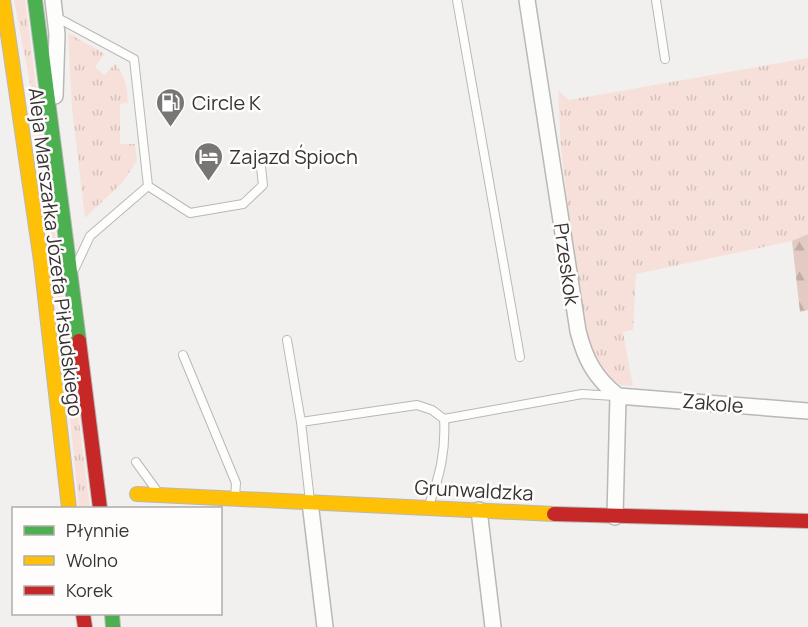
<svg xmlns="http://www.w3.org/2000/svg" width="808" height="627" font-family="Manrope,sans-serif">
	<defs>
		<pattern id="grass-tufts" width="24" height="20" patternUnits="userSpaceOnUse" patternTransform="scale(1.5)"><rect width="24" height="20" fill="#f7e0da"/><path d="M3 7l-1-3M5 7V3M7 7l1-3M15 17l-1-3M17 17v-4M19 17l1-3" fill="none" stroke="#d4c1bc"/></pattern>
		<pattern id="forest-firs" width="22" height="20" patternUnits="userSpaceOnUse" patternTransform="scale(1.5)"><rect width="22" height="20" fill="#e3cac2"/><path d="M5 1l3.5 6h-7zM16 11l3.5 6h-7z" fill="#c3aea7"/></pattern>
	</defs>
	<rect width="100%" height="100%" fill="#f2f0ee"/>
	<path fill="url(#grass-tufts)" d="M 14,0 L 25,0 L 90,508 L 79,508 L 53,249 L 32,94 Z
		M 68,33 L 105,54 L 95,67 L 104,75 L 115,64 C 126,77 127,87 128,103 L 120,104 L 120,144 L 135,144 L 137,161 L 122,183 L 85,218 L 72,109 Z
		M 808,58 L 808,234 L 792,241 L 636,274 L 633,330 L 623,332 L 633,386 L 619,385 L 599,369 L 595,362 L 582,322 L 561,150 L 558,90 L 569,100 Z"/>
	<path fill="url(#forest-firs)" d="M 808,234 L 808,310 L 800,312 L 792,241 Z"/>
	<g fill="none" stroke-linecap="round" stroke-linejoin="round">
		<defs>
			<path id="lane" d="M 457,0 L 520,357
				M 656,0 L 665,59
				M 56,17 L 134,59 L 148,186 L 90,236 L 75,268
				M 148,186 L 190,213 L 243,204 L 263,185 L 261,167
				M 287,340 L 301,422
				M 183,355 L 236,483 L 235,497
				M 136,462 L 157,491
				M 310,501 L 301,422 L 417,405 L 432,410 L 444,419 L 582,394 L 614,396
				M 429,505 C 440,475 446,451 444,419"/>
			<path id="street" d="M 53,0 L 57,34 L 55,96
				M 527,0 L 578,331 C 585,359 595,378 618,396 L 615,517
				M 618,396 L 808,411
				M 310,502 L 325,627
				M 479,510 L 493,627"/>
			<path id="fast" d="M 35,0 L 79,341
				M 112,614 L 113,627"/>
			<path id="slow" d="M 3,0 L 41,261 L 69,508
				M 137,494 L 554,514"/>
			<path id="jam" d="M 79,341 L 100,508
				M 554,514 L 808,521
				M 83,614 L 85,627"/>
		</defs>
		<use href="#lane" stroke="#b9b8b6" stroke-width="10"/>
		<use href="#street" stroke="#b9b8b6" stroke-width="18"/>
		<use href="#fast" stroke="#b9b8b6" stroke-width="16"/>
		<use href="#slow" stroke="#b9b8b6" stroke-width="16"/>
		<use href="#jam" stroke="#b9b8b6" stroke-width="16"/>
		<use href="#lane" stroke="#fdfdfc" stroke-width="8"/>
		<use href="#street" stroke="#fdfdfc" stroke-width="15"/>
		<use href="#fast" stroke="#4caf50" stroke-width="14"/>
		<use href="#slow" stroke="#ffc107" stroke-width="14"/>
		<use href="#jam" stroke="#c62828" stroke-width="14"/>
	</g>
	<defs>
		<symbol id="fuel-pin" viewBox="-11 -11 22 30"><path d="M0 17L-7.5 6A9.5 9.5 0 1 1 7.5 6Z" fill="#787675" stroke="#fffdfc"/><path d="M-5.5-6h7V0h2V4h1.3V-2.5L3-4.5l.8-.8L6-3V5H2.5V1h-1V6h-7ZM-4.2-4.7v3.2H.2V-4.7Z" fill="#fff"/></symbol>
		<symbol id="hotel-pin" viewBox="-11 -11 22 30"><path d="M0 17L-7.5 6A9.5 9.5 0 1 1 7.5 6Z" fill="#787675" stroke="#fffdfc"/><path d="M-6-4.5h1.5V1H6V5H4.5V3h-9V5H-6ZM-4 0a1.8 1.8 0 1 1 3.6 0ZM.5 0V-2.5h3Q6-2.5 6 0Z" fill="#fff"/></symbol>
	</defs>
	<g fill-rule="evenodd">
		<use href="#fuel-pin" x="154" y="86" width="33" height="45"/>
		<use href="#hotel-pin" x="192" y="140" width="33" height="45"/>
	</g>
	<g text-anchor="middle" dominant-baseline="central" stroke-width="5" stroke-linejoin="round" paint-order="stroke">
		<g font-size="20" fill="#363434" stroke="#fffdfc" text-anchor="start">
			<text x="192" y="102">Circle K</text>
			<text x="229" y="156">Zajazd Śpioch</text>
		</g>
		<g font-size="20" fill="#363434" stroke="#fffdfc">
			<text transform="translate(56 252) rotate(83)">Aleja Marszałka Józefa Piłsudskiego</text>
			<text transform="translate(567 264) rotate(82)">Przeskok</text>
			<text transform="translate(713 403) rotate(5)">Zakole</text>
			<text transform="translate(474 490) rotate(3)">Grunwaldzka</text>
		</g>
	</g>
	<rect x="12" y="507" width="210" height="108" fill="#fffdfc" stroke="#afadac" stroke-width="1.5"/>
	<rect x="24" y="526" width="30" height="9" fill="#4caf50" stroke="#afadac" stroke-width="1.5"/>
	<text x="66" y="537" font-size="18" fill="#363434">Płynnie</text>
	<rect x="24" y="556" width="30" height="9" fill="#ffc107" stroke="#afadac" stroke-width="1.5"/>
	<text x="66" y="567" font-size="18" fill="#363434">Wolno</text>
	<rect x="24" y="586" width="30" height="9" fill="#c62828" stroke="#afadac" stroke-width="1.5"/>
	<text x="66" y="597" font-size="18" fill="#363434">Korek</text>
</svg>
